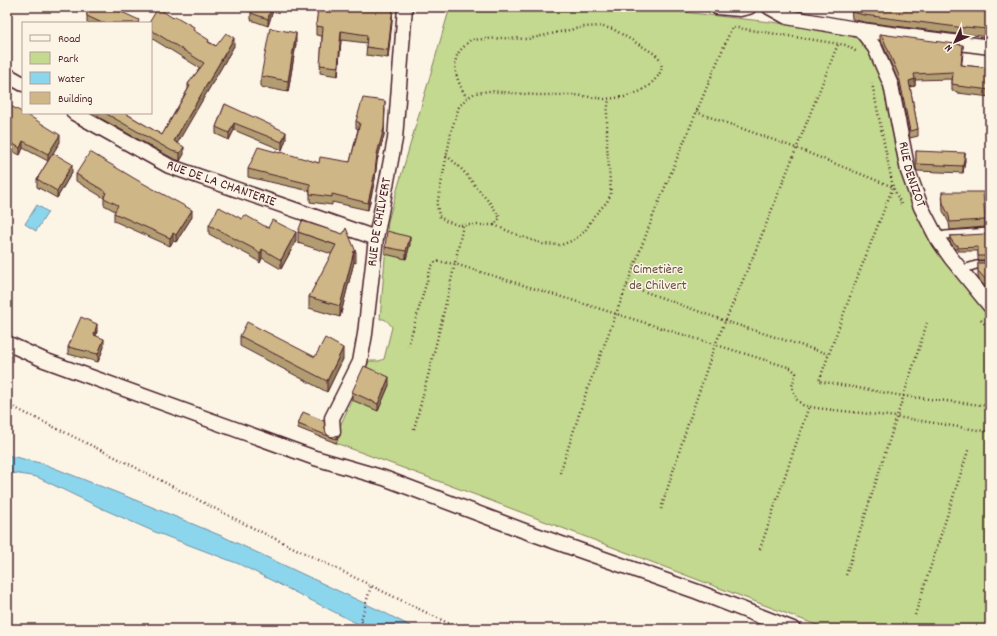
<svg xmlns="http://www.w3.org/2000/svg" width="997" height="636" font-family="Dekko,sans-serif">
	<rect width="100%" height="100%" fill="#fcf5e5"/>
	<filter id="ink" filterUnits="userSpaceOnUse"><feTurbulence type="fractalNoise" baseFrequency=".025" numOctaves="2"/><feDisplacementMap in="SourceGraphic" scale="8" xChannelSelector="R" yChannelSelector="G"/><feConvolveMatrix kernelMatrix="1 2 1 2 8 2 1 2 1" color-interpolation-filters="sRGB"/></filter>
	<g filter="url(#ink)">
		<path fill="#c2d98f" stroke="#867c5d" d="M 450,7 L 640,7 L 796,25 L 847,34 L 856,38 L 864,43 L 880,73 L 889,105 L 893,134 L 906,178 L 982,304 L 990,315 L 990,629 L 827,629 L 481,497 L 333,442 L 369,361 L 379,361 L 384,359 L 392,327 C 389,323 386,318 380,319 L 388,221 Z"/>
		<path fill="#8cd6ed" stroke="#728d9f" d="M 37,205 L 48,212 L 36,231 L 25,224 Z
			M 7,455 L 44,464 L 128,497 L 224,537 L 383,612 L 416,629 L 368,629 L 239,564 L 155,532 L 103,509 L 37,477 L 7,472 Z"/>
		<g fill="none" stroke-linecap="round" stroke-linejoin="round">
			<defs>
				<path id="lane" d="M 937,238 L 945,235 L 990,232
					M 961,270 L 976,265 L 990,265"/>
				<g id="street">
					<path d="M 717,7 L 740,9 L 749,7"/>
					<path d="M 769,7 L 787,17 L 861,30 L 990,47"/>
					<path id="s1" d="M 861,30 L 875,48 L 891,85 L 908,171 L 921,207 L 937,238 L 951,258 L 990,306"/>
					<path d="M 7,75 L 23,84"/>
					<path id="s2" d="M 74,113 L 169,166 L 376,238"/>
					<path d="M 7,343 L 44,360 L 315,458 L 384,478 L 522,530 L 698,592 L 793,629"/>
					<path id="s3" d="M 333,432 L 332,418 L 360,362 L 365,334 L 376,238 L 395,139 L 405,7"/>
				</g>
			</defs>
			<use href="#lane" stroke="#4a1f2b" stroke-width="10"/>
			<use href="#street" stroke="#4a1f2b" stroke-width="17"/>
			<path stroke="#4a1f2b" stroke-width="2.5" stroke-dasharray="1 3" stroke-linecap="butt" d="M 872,83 L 893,187 L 902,206
				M 696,112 L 796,148 L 893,187 L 852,291 L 819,381 L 903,396 L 990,406
				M 446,156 C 459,164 468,177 477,188 C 485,197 494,207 500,218 L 494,225 L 458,225 L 446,221 L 439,216 L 437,205 L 452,128 L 459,107 L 467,98 L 475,93 L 490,91 L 536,95 L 575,95 L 605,99 L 624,97 L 639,92 L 650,85 L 659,75 L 662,67 L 660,59 L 655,54 L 613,29 L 599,26 L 583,27 L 528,39 L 501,38 L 470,40 C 467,44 462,48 459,52 C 450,66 459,85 467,98
				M 494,225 L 520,236 L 543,244 L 561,245 L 574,240 L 585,231 L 594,216 L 607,202 L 611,193 L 607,146 L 607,113 L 609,99
				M 627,285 L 725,321 L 828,354
				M 981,320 L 990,330
				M 408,346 L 431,267 L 436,261 L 455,264 L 791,368 L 796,373 L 792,386 L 796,399 L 803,405 L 816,408 L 897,417 L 990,432
				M 7,404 L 125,462 L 243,523 L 460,629
				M 414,429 C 432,362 449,294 463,225
				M 560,473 L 586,393 L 655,211 L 732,27 L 846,45 L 857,52
				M 661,509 L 687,427 L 715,345 L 755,252 L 838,44
				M 760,549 L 809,406
				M 846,575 L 927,323
				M 915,615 L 969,448
				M 366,629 L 361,620 L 371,586"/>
			<use href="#lane" stroke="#fcf5e5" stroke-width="7"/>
			<use href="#street" stroke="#fcf5e5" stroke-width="14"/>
		</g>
		<path fill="#b29d73" stroke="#4a1f2b" d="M 253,7 L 274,7 L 268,26 L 251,20 L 251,13 Z
			M 292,7 L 393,7 L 388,58 L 366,55 L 367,43 L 341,40 L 338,76 L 320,73 L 322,36 L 316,35 L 316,26 L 318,12 Z
			M 851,7 L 926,7 L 951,11 L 989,12 L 988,37 L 965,34 L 965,35 L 864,22 L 852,19 Z
			M 87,10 L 139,23 L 87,23 Z
			M 151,23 L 194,31 L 209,42 L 216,46 L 234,46 L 177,143 L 184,154 L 180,161 L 172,158 L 91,113 L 125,113 L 162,135 L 188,89 L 188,84 L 200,68 L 151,38 Z
			M 880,34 L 963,52 L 961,65 L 990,68 L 990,97 L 958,93 L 958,92 L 952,91 L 952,79 L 915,80 L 915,86 L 910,87 L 918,129 L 918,136 L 910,138 L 899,83 L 883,45 L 880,41 Z
			M 296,44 L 288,92 L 261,87 L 261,76 Z
			M 7,104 L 60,142 L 53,153 L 72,172 L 57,198 L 37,187 L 37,179 L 48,161 L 23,148 L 20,155 L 8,149 L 8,146 L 7,145 Z
			M 225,104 L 286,139 L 282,150 L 234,130 L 229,140 L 216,134 L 216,127 Z
			M 385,109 L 384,135 L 377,161 L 375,179 L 368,210 L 332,202 L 332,205 L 310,202 L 310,191 L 248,177 L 248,169 L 280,153 L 319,163 L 350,162 L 358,129 L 356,128 L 356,121 Z
			M 916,151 L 965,160 L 963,173 L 917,171 L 916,168 Z
			M 76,174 L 192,217 L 176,242 L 173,241 L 170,246 L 114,221 L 114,213 L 115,211 L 104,205 L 104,198 L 76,181 Z
			M 942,192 L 985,220 L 985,227 L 950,230 L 949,223 L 943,211 Z
			M 242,219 L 268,228 L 296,241 L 281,269 L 262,258 L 260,263 L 254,258 L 209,234 L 209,225 Z
			M 298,232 L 356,252 L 356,263 L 354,262 L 340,317 L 309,308 L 309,297 L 332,254 L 298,243 Z
			M 990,235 L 990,260 L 978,260 L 978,251 L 958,251 L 958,249 L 955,249 L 950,242 L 950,236 Z
			M 410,244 L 406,259 L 385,254 L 385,247 Z
			M 978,263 L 990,263 L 990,289 L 987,289 L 978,278 Z
			M 97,331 L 96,336 L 104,347 L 98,362 L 68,354 L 68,347 Z
			M 240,336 L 315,357 L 343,359 L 327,392 L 240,346 Z
			M 389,385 L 378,411 L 352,400 L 352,392 Z
			M 298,424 L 326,433 L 329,436 L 338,439 L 336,443 L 298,428 Z"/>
		<path fill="#917f5e" stroke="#4a1f2b" d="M 271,7 L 274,7 L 268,26 L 268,19 Z
			M 393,7 L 392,23 L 388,58 L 388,50 Z
			M 341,31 L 341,40 L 338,76 L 338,67 Z
			M 296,33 L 296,44 L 288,92 L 288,81 Z
			M 234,38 L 234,46 L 174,149 L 174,141 Z
			M 10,40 L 10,46 L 7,51 L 7,44 Z
			M 963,45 L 963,52 L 961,72 L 961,65 Z
			M 915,79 L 915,86 L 909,87 L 909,81 Z
			M 385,101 L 384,135 L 377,161 L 375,179 L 368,210 L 368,203 L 377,154 Z
			M 234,123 L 234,130 L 229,140 L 229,133 Z
			M 286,132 L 286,139 L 282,150 L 282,142 Z
			M 60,135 L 60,142 L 48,161 L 48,154 Z
			M 23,141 L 23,148 L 20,155 L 20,148 Z
			M 184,147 L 184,154 L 180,161 L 180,153 Z
			M 965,153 L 965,160 L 963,173 L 963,166 Z
			M 72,164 L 72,172 L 57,198 L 57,191 Z
			M 192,210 L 192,217 L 176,242 L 176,235 Z
			M 296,232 L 296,241 L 281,269 L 281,260 Z
			M 173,233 L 173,241 L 170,246 L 170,238 Z
			M 410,237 L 410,244 L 406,259 L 406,251 Z
			M 262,249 L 262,258 L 260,263 L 260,254 Z
			M 354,251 L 354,262 L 340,317 L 340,306 Z
			M 97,324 L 97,331 L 94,343 L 94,335 Z
			M 104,339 L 104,347 L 98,362 L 98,354 Z
			M 343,348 L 343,359 L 327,392 L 327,381 Z
			M 389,377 L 389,385 L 378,411 L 378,404 Z"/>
		<path fill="#cfb686" stroke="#4a1f2b" d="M 89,7 L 111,7 L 139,20 L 138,23 L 102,23 L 87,16 L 87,10 Z
			M 253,7 L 271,7 L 268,19 L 251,13 Z
			M 318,7 L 393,7 L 388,50 L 366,47 L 367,35 L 341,31 L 338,67 L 320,65 L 323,27 L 316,26 Z
			M 852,7 L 926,7 L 951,11 L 952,7 L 989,7 L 988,29 L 965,27 L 965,28 L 864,15 L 852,12 Z
			M 158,8 L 173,18 L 175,16 L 194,27 L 193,30 L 209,40 L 208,42 L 216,46 L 226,33 L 234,38 L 174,141 L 184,147 L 180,153 L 172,151 L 105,113 L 125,113 L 162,135 L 190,86 L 188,84 L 204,63 L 151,30 L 151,23 L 149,23 Z
			M 270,28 L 296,33 L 288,81 L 261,76 Z
			M 880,34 L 963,45 L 961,65 L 990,68 L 990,90 L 958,86 L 958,85 L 952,84 L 953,72 L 914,74 L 915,79 L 909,81 L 918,129 L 910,131 L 899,76 L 883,38 Z
			M 7,38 L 10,40 L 7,44 Z
			M 363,98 L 385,101 L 384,128 L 377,154 L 375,172 L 368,203 L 332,194 L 332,197 L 310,194 L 310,184 L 248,169 L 258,147 L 280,153 L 281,152 L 319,163 L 320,157 L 350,162 L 360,123 L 356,121 Z
			M 7,104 L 31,117 L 60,135 L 48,154 L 23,141 L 20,148 L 8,141 L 9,139 L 7,138 Z
			M 225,104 L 286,132 L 282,142 L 234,123 L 229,133 L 216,127 Z
			M 916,151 L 965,153 L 963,166 L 917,164 L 916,161 Z
			M 90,152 L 137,180 L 192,210 L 176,235 L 173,233 L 170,238 L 114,213 L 118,205 L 104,198 L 106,192 L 76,174 Z
			M 53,153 L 72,164 L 57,191 L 37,179 Z
			M 942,192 L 983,192 L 985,220 L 950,222 L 949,216 L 943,203 Z
			M 219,207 L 242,219 L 245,215 L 268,228 L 272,220 L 296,232 L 281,260 L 262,249 L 260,254 L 254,249 L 209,225 Z
			M 302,221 L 343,234 L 346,228 L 356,252 L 354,251 L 340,306 L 309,297 L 336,245 L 298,232 Z
			M 387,231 L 410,237 L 406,251 L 385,247 Z
			M 985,234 L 985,235 L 990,235 L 990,256 L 978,256 L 978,247 L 958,248 L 958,245 L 955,245 L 950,238 L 950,236 Z
			M 978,263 L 990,263 L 990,282 L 987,281 L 978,271 Z
			M 81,317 L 97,324 L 94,335 L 104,339 L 98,354 L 68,347 Z
			M 247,322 L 315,357 L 325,338 L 343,348 L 327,381 L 240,336 Z
			M 364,366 L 389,377 L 378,404 L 352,392 Z
			M 303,412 L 324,421 L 325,429 L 326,433 L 329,436 L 333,437 L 338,435 L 336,439 L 298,424 Z"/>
	</g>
	<g text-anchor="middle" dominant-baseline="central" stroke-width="3" stroke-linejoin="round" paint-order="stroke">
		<g font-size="14" fill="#4a1f2b" stroke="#fcf5e5">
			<text stroke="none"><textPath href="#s1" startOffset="155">RUE DENIZOT</textPath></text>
			<text stroke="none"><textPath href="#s2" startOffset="164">RUE DE LA CHANTERIE</textPath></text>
			<text stroke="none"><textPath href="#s3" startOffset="218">RUE DE CHILVERT</textPath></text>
		</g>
		<g font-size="14" fill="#684e44" stroke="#fcf5e5">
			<text x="658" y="270">Cimetière<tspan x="658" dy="16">de Chilvert</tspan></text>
		</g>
	</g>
	<rect width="997" height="636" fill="none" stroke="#fcf5e5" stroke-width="24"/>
	<rect x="12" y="12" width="973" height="612" fill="none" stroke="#4a1f2b" stroke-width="1.5" filter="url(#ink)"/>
	<rect x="22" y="22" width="130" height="92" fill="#fcf5e5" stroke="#b59f9b"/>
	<rect x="30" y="35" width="20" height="6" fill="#fcf5e5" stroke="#b59f9b"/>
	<text x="58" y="42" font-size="12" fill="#4a1f2b">Road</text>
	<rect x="30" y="52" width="20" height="12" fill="#c2d98f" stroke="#b59f9b"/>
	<text x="58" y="62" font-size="12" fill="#4a1f2b">Park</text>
	<rect x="30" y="72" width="20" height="12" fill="#8cd6ed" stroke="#b59f9b"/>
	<text x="58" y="82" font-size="12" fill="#4a1f2b">Water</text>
	<rect x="30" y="92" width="20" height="12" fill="#cfb686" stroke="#b59f9b"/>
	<text x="58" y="102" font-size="12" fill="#4a1f2b">Building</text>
	<g transform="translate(955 42) rotate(226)" stroke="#fcf5e5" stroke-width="3" paint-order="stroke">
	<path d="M0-3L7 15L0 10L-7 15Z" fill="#4a1f2b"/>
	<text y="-6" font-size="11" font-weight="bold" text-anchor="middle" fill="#4a1f2b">N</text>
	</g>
</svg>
